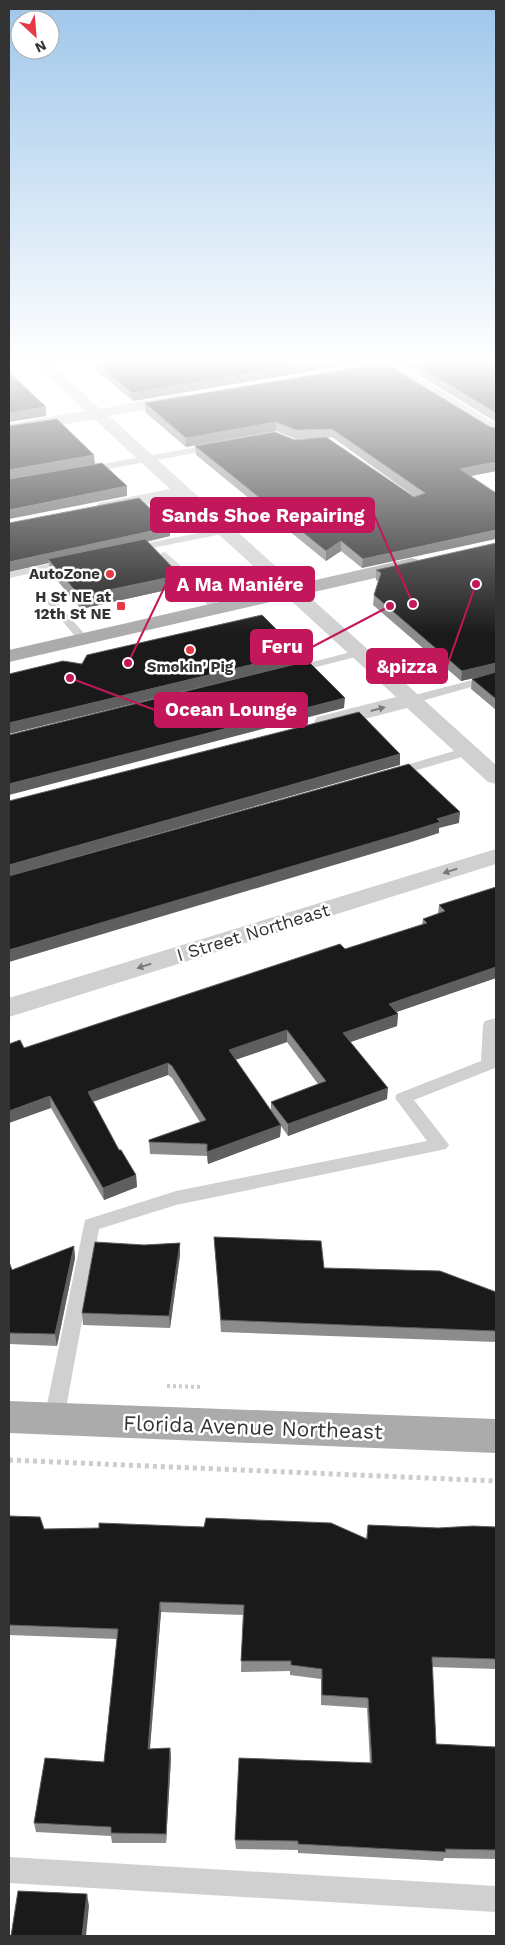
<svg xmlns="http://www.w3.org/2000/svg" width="505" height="1945" font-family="'Work Sans',sans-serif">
	<rect width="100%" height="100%" fill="#fff"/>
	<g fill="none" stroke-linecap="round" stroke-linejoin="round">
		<path stroke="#cdcdcd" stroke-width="4" stroke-dasharray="3 3" stroke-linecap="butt" d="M 167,1386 L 203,1387
			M 9,1460 L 13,1460"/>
		<path stroke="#cdcdcd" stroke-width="5" stroke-dasharray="4 4" stroke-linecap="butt" d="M 9,1460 L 496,1481"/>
		<path fill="#d0d0d0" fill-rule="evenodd" d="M 70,362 L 87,362 L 46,370 L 42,368 Z
			M 214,444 L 217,445 L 217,449 L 86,473 L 81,470 L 86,467 Z
			M 224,528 L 229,531 L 227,533 L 132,552 L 127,549 L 132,546 Z
			M 165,552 L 207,589 L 220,609 L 219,611 L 211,611 L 199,593 L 161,557 L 161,553 Z
			M 68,560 L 73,563 L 72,565 L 9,578 L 9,572 Z
			M 63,594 L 68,597 L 67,599 L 57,602 L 87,637 L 87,641 L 79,641 L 45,600 Z
			M 359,650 L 363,651 L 363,655 L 293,673 L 287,670 L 289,668 Z
			M 496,674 L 496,680 L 411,704 L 405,700 L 407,697 Z
			M 468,747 L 472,748 L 474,751 L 472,754 L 393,777 L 387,773 L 389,770 Z
			M 496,1018 L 495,1068 L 414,1100 L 446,1141 L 449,1145 L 446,1149 L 176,1205 L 99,1229 L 64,1419 L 61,1425 L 54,1428 L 47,1425 L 44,1419 L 85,1220 L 176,1191 L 427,1141 L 395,1098 L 397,1094 L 481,1061 L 483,1025 L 485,1021 Z
			M 9,1857 L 496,1886 L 496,1912 L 9,1883 Z"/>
		<path fill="#d0d0d0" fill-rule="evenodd" d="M 33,362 L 48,362 L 100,409 L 182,394 L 187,396 L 190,399 L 187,402 L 109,416 L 496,765 L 496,784 L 488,782 L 407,708 L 325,729 L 317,727 L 314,722 L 317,717 L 396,697 L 179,498 L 105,512 L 99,511 L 96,507 L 99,503 L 170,489 L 94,419 L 9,434 L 9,424 L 85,411 Z
			M 374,362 L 406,362 L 401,366 L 496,424 L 496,436 L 490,434 L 385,369 L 350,374 L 343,370 L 345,367 Z
			M 496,849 L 496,864 L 9,1017 L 9,998 Z"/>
		<path fill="#ababab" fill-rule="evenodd" d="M 412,558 L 419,560 L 421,564 L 419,568 L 9,662 L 9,650 Z
			M 9,1401 L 496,1419 L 496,1453 L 9,1433 Z"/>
	</g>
	<path fill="#8c8c8c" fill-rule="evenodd" d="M 90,362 L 365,362 L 133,401 L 94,369 L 94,364 Z
		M 405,362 L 496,362 L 496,422 L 404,366 Z
		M 145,403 L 490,427 L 496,428 L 496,471 L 471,476 L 362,568 L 341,551 L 326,561 L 196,455 L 195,446 L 314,438 L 296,439 L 276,431 L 186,447 L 145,412 ZM 332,437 L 415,497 L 414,497 L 327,438 Z
		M 9,523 L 170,536 L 147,542 L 180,587 L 81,609 L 50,572 L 49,563 Z
		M 496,543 L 496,710 L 471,689 L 472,679 L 477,677 L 461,681 L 373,605 L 374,595 L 378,581 L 376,580 L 376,570 Z
		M 496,887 L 496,978 L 396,1012 L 398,1014 L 397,1026 L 350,1042 L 387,1099 L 288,1136 L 281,1126 L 280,1137 L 208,1164 L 207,1156 L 150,1154 L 149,1140 L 200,1122 L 172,1078 L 168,1075 L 93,1102 L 119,1150 L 136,1175 L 137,1187 L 104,1200 L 51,1108 L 24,1048 L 422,925 L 423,919 L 438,914 L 439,905 ZM 287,1042 L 318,1084 L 271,1102 L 271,1111 L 235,1060 Z
		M 214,1237 L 324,1268 L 496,1292 L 496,1342 L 221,1332 Z
		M 180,1243 L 180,1255 L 170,1328 L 83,1325 L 82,1313 L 144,1245 Z
		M 74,1246 L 75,1258 L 57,1346 L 9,1344 L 9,1262 L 12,1270 Z
		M 9,1516 L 44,1529 L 366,1539 L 368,1525 L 438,1528 L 496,1527 L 496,1669 L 432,1667 L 436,1744 L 496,1747 L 496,1859 L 444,1858 L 443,1861 L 298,1853 L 298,1850 L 236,1849 L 235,1840 L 370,1762 L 367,1708 L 321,1705 L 321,1679 L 290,1675 L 290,1671 L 241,1672 L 243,1615 L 161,1612 L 150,1749 L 170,1748 L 171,1758 L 166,1843 L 112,1843 L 111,1836 L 36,1832 L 34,1823 L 104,1762 L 117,1639 L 9,1635 Z"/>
	<path fill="#5f5f5f" d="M 318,362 L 365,362 L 133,401 L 132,393 Z
		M 46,407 L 46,416 L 9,422 L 9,413 Z
		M 276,422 L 276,431 L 186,447 L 186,438 Z
		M 94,455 L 95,464 L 9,479 L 9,470 Z
		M 496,462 L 496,471 L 460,478 L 460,469 Z
		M 127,486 L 127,496 L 9,519 L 9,510 Z
		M 170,527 L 170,536 L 51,562 L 48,559 L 49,563 L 9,572 L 9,562 Z
		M 496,530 L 496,539 L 362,568 L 363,559 Z
		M 341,541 L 341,551 L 326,561 L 326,551 Z
		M 180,575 L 180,587 L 81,609 L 80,596 Z
		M 300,653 L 300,663 L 9,734 L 9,723 Z
		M 496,663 L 496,673 L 461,681 L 462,671 Z
		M 345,698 L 344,708 L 9,795 L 9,784 Z
		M 400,754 L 400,765 L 9,876 L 9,865 Z
		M 460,812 L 459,823 L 439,828 L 439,833 L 408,843 L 9,962 L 9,950 Z
		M 496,967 L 496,978 L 388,1015 L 389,1004 Z
		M 398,1014 L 397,1026 L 342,1045 L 343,1033 Z
		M 287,1030 L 287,1042 L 229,1062 L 229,1050 Z
		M 168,1063 L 168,1075 L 89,1103 L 88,1092 Z
		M 388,1088 L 387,1099 L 288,1136 L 288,1124 Z
		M 50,1096 L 51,1108 L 9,1123 L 9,1111 Z
		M 281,1125 L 280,1137 L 208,1164 L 207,1152 Z
		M 136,1175 L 137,1187 L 104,1200 L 103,1188 Z
		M 180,1243 L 180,1255 L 170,1328 L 169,1316 Z
		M 74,1246 L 75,1258 L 57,1346 L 55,1334 Z
		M 160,1602 L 161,1612 L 149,1758 L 148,1749 Z
		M 170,1748 L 171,1758 L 166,1843 L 166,1834 Z
		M 87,1894 L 89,1906 L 86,1936 L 82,1936 Z"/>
	<path fill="#1a1a1a" stroke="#5f5f5f" d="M 95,362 L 318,362 L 132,393 Z
		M 412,362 L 496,362 L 496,413 Z
		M 385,363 L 490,427 L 496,428 L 496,462 L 460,469 L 496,493 L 496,530 L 363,559 L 341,541 L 326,551 L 195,446 L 275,432 L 295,440 L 326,437 L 414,497 L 425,493 L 332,429 L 296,430 L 276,422 L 186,438 L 145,403 Z
		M 9,372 L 46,407 L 9,413 Z
		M 57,419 L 94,455 L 9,470 L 9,426 Z
		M 102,463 L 127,486 L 9,510 L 9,479 Z
		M 139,498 L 170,527 L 9,562 L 9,523 Z
		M 145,539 L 180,575 L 80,596 L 48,559 Z
		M 496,543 L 496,663 L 462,671 L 374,595 L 381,573 L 376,570 Z
		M 262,615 L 300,653 L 9,723 L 9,674 L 63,661 L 82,664 L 87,655 Z
		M 308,661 L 345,698 L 9,784 L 9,735 Z
		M 496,672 L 496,699 L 472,679 Z
		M 359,712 L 400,754 L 9,865 L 9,801 Z
		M 409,764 L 460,812 L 437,819 L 440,822 L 408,832 L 9,950 L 9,876 Z
		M 496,887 L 496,967 L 389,1004 L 398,1014 L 343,1033 L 388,1088 L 288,1124 L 271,1102 L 326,1081 L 287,1030 L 229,1050 L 281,1125 L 207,1152 L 207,1144 L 149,1142 L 149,1140 L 206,1120 L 172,1066 L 168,1063 L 88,1092 L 119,1150 L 121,1150 L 136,1175 L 103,1188 L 50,1096 L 9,1111 L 9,1044 L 20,1040 L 24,1048 L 340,944 L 345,949 L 427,923 L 423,919 L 445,911 L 439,905 Z
		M 214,1237 L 321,1241 L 324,1268 L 440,1271 L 496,1292 L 496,1331 L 221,1320 Z
		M 95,1242 L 144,1245 L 180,1243 L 169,1316 L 82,1313 Z
		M 74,1246 L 55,1334 L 9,1333 L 9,1262 L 12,1270 Z
		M 9,1516 L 40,1517 L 44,1529 L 99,1528 L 99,1523 L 204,1527 L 206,1518 L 331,1523 L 367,1539 L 368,1525 L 438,1528 L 473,1526 L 496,1527 L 496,1659 L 432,1657 L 436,1744 L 496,1747 L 496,1850 L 445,1849 L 446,1852 L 298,1844 L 298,1841 L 235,1840 L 239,1758 L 372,1763 L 368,1698 L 322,1695 L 322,1669 L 291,1665 L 291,1661 L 241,1661 L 244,1605 L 160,1602 L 148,1749 L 170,1748 L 166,1834 L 111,1833 L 111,1827 L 34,1823 L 45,1758 L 104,1762 L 118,1629 L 9,1625 Z
		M 18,1891 L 87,1894 L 82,1936 L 11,1936 Z"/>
	<defs><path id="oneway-solid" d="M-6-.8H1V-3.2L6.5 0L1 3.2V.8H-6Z" transform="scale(1.25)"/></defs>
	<g fill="#7a7a7a">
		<use href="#oneway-solid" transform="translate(378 709) rotate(-15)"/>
		<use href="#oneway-solid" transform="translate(450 871) rotate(163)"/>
		<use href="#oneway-solid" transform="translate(144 966) rotate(163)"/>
	</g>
	<linearGradient id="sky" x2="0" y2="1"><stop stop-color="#9ec6ea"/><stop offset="0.57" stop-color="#fff"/><stop offset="1" stop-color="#fff" stop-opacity="0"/></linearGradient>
	<rect width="505" height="634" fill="url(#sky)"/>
	<g fill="#e63946" stroke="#fff" stroke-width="2">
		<circle cx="110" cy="574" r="5"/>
		<rect x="116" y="601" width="10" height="10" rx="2.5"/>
		<circle cx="190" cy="650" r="5"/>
	</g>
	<g text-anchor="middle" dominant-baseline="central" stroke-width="5" stroke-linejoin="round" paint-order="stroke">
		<g font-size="15" font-weight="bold" fill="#333" stroke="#fff" text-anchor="end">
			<text x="100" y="574">AutoZone</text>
			<text x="111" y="597">H St NE at<tspan x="111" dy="17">12th St NE</tspan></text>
			<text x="190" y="667" text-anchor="middle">Smokin' Pig</text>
		</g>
		<g font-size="18" fill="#333" stroke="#fff">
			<text transform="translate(253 932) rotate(-17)">I Street Northeast</text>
		</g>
		<g font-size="21" fill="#333" stroke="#fff">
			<text transform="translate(253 1427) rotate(2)">Florida Avenue Northeast</text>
		</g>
	</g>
	<path fill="none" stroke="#c2185b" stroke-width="2" d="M413 604L374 515M128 663L166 584M390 606L312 647M476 584L447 666M70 678L155 710"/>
	<g fill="#c2185b" stroke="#fff" stroke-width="2">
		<circle cx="413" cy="604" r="5"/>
		<circle cx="128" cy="663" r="5"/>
		<circle cx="390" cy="606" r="5"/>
		<circle cx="476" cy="584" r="5"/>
		<circle cx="70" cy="678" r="5"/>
	</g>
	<g fill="#c2185b" stroke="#c2185b" stroke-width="2">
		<rect x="151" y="498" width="223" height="34" rx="5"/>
		<rect x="166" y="567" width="148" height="34" rx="5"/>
		<rect x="251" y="630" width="61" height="34" rx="5"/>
		<rect x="367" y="649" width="80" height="34" rx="5"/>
		<rect x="155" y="693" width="152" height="34" rx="5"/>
	</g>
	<g font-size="19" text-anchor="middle" font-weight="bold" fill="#fff">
		<text x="263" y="522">Sands Shoe Repairing</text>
		<text x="240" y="591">A Ma Maniére</text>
		<text x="282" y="653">Feru</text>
		<text x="407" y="673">&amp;pizza</text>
		<text x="231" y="716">Ocean Lounge</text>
	</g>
	<rect width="505" height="1945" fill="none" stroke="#333333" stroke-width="20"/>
	<g transform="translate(35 35) rotate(154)"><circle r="24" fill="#ffffff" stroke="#adadad"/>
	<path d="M0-4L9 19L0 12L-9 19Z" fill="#e63946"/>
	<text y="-8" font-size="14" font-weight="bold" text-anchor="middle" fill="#333333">N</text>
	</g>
</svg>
